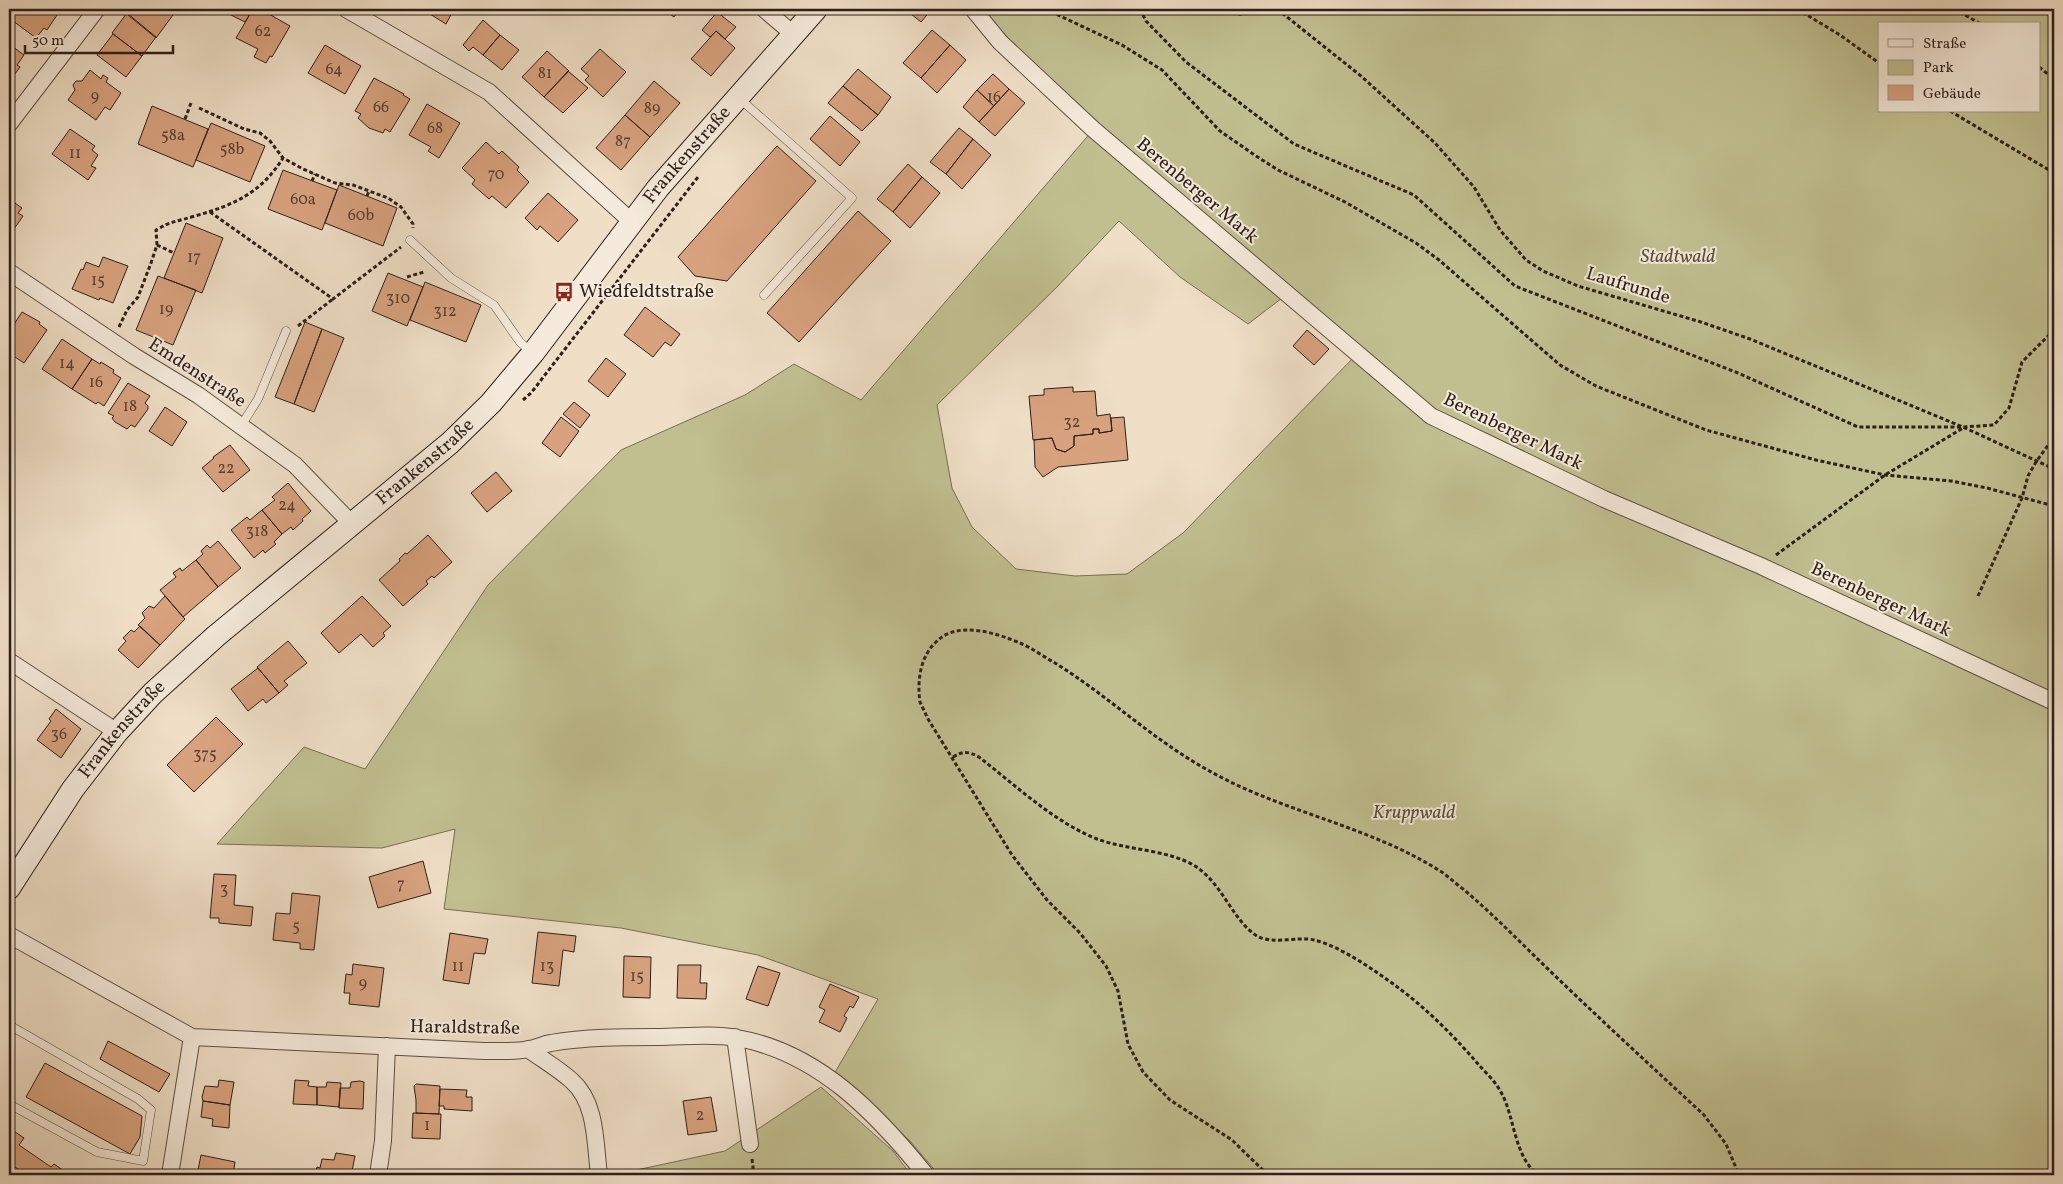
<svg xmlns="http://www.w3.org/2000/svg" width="2063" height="1184" font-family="Vollkorn,serif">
	<rect width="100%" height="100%" fill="#efdfc7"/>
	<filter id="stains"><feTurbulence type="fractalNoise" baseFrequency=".004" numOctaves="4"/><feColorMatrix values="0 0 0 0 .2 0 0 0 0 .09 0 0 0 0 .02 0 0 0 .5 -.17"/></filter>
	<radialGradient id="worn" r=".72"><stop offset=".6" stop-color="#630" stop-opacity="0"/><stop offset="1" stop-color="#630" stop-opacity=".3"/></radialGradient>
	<path fill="#c1bf90" stroke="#776f54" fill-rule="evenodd" d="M 981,9 L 2054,9 L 2054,1175 L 939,1175 L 909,1140 L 834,1074 L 878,999 L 758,955 L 621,928 L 444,909 L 455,829 L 382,848 L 217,844 L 304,747 L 365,769 L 488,585 L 621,450 L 745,395 L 794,364 L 861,400 L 1093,130 L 1286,295 L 1248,324 L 1180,277 L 1119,221 L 1058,286 L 937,405 L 952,488 L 972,527 L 1016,569 L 1075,576 L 1127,574 L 1183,533 L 1355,356 L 1429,419 L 1606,498 L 1435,411 L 1001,40 ZM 1879,24 L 2039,24 L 2039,111 L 1879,111 Z
		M 821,1087 L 893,1151 L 911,1175 L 613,1175 L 725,1151 Z"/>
	<path fill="#d8a27e" stroke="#2d1f19" d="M 15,9 L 61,9 L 47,30 L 44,28 L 36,38 L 9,18 Z
		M 133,9 L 168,9 L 173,15 L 156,38 L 128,15 Z
		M 227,9 L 253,9 L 245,22 L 225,12 Z
		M 253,9 L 260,9 L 290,26 L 272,57 L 270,56 L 266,63 L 254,57 L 258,49 L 236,38 Z
		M 420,9 L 433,9 L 430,14 Z
		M 433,9 L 454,9 L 446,24 L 430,14 Z
		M 663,9 L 680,9 L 674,17 Z
		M 905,9 L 932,9 L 921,22 Z
		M 717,12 L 736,27 L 725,39 L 716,31 L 710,37 L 702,30 Z
		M 127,13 L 156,37 L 142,56 L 112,33 Z
		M 483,20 L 500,35 L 483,55 L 473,47 L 469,51 L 463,45 Z
		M 932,30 L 950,45 L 921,78 L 903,63 Z
		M 716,31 L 735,48 L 711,76 L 691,59 Z
		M 113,34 L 142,56 L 126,77 L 97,55 Z
		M 500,35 L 519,50 L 502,70 L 483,55 Z
		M 9,44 L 24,55 L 17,65 L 20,67 L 9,82 Z
		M 325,45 L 361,66 L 345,94 L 308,73 Z
		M 950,45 L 966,60 L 937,93 L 921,78 Z
		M 600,49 L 626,72 L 603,97 L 585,80 L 589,76 L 581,69 Z
		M 547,51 L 569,71 L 544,97 L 522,77 Z
		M 858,69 L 891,97 L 878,115 L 843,86 Z
		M 90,70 L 101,79 L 103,75 L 108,78 L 106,82 L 121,93 L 110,110 L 105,107 L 96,120 L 68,100 L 75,90 L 73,85 L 76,81 L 82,81 Z
		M 568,71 L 588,88 L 563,113 L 544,97 Z
		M 993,74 L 1009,89 L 994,106 L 977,90 Z
		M 374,78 L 404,94 L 403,95 L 410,99 L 390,132 L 385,129 L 383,133 L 369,128 L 358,118 L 361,114 L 355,111 Z
		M 654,81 L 680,103 L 650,137 L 625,115 Z
		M 843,86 L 878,115 L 862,131 L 828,103 Z
		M 1009,89 L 1025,103 L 995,136 L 979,122 Z
		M 977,90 L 994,106 L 979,122 L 963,107 Z
		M 427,104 L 460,123 L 439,158 L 428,151 L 431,147 L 409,135 Z
		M 152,106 L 208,129 L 193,167 L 138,144 Z
		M 625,115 L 650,137 L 621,170 L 596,148 Z
		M 830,116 L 860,142 L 840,166 L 810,139 Z
		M 211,123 L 265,146 L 250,182 L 196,160 Z
		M 959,128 L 973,139 L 946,174 L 930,162 Z
		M 70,129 L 95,146 L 92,150 L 98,155 L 91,166 L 96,168 L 88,180 L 52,154 Z
		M 973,139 L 991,155 L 962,189 L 946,174 Z
		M 486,142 L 499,154 L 502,151 L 519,167 L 517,170 L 529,182 L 506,208 L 492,196 L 489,199 L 472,184 L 475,180 L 462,168 Z
		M 777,146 L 816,181 L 727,281 L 695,276 L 678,257 Z
		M 908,164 L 922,177 L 893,212 L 877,199 Z
		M 283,170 L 337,190 L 322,230 L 268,209 Z
		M 922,177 L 940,193 L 910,228 L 893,212 Z
		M 339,185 L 397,208 L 383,246 L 325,223 Z
		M 548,193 L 578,220 L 558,242 L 540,226 L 537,230 L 525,218 Z
		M 9,199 L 22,208 L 18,213 L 23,216 L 9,236 Z
		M 858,211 L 891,241 L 799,342 L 767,313 Z
		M 186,223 L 223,238 L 202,293 L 164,278 Z
		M 103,257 L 128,266 L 113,303 L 100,298 L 99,300 L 72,289 L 81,269 L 83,270 L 86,262 L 99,267 Z
		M 388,273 L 423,287 L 407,326 L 372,311 Z
		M 158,276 L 196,290 L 173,345 L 136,330 Z
		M 425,282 L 481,305 L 466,342 L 410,320 Z
		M 645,307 L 680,334 L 671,346 L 665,342 L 653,357 L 624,335 Z
		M 22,312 L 40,322 L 39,324 L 47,330 L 24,363 L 9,353 L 9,332 Z
		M 305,322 L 322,329 L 294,404 L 275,397 Z
		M 322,329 L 344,338 L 314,412 L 294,404 Z
		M 1307,330 L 1329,349 L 1314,365 L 1293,346 Z
		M 62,339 L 92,359 L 72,389 L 42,369 Z
		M 606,358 L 626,374 L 608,397 L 588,381 Z
		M 92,359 L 100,364 L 101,362 L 114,370 L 113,373 L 121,378 L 104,406 L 98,402 L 96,404 L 72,389 Z
		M 128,383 L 150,396 L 145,403 L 148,406 L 148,409 L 135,427 L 131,425 L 127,429 L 115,422 L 112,418 L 114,416 L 108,413 Z
		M 1073,387 L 1073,392 L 1095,391 L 1097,416 L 1110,414 L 1112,431 L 1099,433 L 1099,429 L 1093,429 L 1093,434 L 1074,436 L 1074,446 L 1065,452 L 1056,449 L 1052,438 L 1033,440 L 1029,396 L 1044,395 L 1044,389 Z
		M 574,402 L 590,415 L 580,428 L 563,414 Z
		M 165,407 L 187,422 L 172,446 L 149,431 Z
		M 561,417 L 579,431 L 560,457 L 542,443 Z
		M 1124,417 L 1128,460 L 1058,467 L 1043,477 L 1035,467 L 1034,440 L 1052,438 L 1056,449 L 1065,452 L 1074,446 L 1074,436 L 1093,434 L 1093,429 L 1099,429 L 1099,433 L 1112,431 L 1111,418 Z
		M 230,445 L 250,470 L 223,492 L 202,468 L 214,458 L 213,457 Z
		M 496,472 L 512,491 L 487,512 L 471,493 Z
		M 288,483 L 311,511 L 302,519 L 303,521 L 293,530 L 291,527 L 282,534 L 262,510 L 275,500 L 272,497 Z
		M 262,510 L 282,534 L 274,542 L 276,544 L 265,553 L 263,550 L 254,558 L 231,530 L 247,517 L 250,520 Z
		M 428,535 L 452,562 L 434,578 L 432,576 L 426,581 L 428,584 L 403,606 L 379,580 L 400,561 L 399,559 L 405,553 L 407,554 Z
		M 218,541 L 241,568 L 218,587 L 196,560 L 203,554 L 201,551 L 207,545 L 210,548 Z
		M 196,560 L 218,587 L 183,617 L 160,590 L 176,577 L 173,573 L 180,568 L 182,571 Z
		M 165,596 L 185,619 L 160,645 L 138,625 L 145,618 L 142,613 L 149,606 L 154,608 Z
		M 362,596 L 391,626 L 383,633 L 385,636 L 373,647 L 361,634 L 339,653 L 321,633 Z
		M 140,626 L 160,645 L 138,668 L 118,650 L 126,641 L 123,638 L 131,630 L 134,632 Z
		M 288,641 L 307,663 L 284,681 L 288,685 L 279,693 L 257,667 Z
		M 258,668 L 279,693 L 266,703 L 263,699 L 248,711 L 231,689 Z
		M 56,709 L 81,729 L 61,758 L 37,740 L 51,721 L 49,719 Z
		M 216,717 L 243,744 L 194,792 L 167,765 Z
		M 423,861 L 431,893 L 378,908 L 369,877 Z
		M 214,874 L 236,875 L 234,905 L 253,907 L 251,926 L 219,923 L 219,918 L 210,918 Z
		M 292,893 L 320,896 L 314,950 L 300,949 L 300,943 L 273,940 L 276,913 L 290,914 Z
		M 538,932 L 576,936 L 574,952 L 563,950 L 559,986 L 532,983 Z
		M 450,933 L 488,939 L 485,954 L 474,953 L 469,984 L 443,980 Z
		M 624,956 L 651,957 L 650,998 L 623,997 Z
		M 353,964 L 384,968 L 379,1007 L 349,1004 L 350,993 L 344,993 L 346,974 L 352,975 Z
		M 678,965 L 701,965 L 700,983 L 707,983 L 706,999 L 677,998 Z
		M 758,966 L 780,973 L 768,1006 L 746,999 Z
		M 830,984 L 859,997 L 853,1008 L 850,1006 L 844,1016 L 847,1018 L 840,1032 L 819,1022 L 825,1010 L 819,1007 Z
		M 108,1041 L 170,1074 L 159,1092 L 100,1059 Z
		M 45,1063 L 142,1116 L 140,1137 L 130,1154 L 26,1097 Z
		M 219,1080 L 234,1082 L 230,1105 L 203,1101 L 202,1097 L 205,1086 L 218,1087 Z
		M 295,1080 L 309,1081 L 308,1086 L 317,1087 L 317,1105 L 293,1104 Z
		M 360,1081 L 364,1082 L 363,1109 L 339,1108 L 340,1088 L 350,1088 L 351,1082 Z
		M 327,1082 L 341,1083 L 339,1107 L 317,1105 L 317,1087 L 326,1087 Z
		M 416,1084 L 440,1086 L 439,1114 L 416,1113 L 416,1100 L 414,1086 Z
		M 440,1089 L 467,1090 L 466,1097 L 472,1097 L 472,1111 L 444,1109 L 444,1106 L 439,1106 Z
		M 711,1097 L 717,1131 L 688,1135 L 683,1101 Z
		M 203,1101 L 230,1105 L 229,1128 L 212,1126 L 213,1119 L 201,1117 Z
		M 413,1113 L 441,1114 L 440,1139 L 412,1138 Z
		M 11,1129 L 24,1138 L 19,1145 L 51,1167 L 54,1164 L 70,1175 L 27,1175 L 9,1163 L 9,1133 Z
		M 336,1153 L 355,1156 L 352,1171 L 345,1171 L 344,1175 L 315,1175 L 317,1167 L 320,1168 L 322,1159 L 334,1160 Z
		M 201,1155 L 235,1162 L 233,1175 L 197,1175 Z
		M 557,1172 L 557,1175 L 536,1175 Z"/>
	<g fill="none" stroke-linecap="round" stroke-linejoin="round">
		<defs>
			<path id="service" d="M 740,99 L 852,198 L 764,295
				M 410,240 L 451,278 L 494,305 L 520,342 L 531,352
				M 241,426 L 258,399 L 286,331
				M 9,1025 L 138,1099 L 151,1110 L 143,1161 L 97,1152 L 9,1104"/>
			<path id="minor" d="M 346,9 L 489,92 L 632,222
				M 764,9 L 792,33
				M 973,9 L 1000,42 L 1093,129 L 1431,416 L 1604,499 L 1761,566 L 2054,702
				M 9,124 L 97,9
				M 9,272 L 134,356 L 198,395 L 295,465 L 351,523
				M 9,661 L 117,732
				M 9,935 L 192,1037 L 484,1051 C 499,1051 515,1052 529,1049 C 537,1048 544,1044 551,1043 C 585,1037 623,1037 657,1037 C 683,1037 711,1033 737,1038 C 818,1052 877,1114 926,1175
				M 735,1037 L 750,1144
				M 528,1049 C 543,1060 559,1069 572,1081 C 597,1103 595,1144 599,1175
				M 170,1175 L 192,1037
				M 378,1175 L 383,1141 L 387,1046"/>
			<g id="secondary">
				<path id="s1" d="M 9,888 L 73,789 L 117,732 L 153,693 L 216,636 L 450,443 L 491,403 L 533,353 L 658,188 L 816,9"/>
			</g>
		</defs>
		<use href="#service" stroke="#5e4f44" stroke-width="9"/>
		<use href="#minor" stroke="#5e4f44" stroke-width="18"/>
		<use href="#secondary" stroke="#2d1f19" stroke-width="24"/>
		<path stroke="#2d1f19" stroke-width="3" stroke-dasharray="4 2.5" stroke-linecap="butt" d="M 1045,9 L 1122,45 L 1162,70 L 1220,131 L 1256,156 L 1278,170 L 1345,202 L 1416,243 L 1439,260 L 1560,365 L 1596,386 L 1706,430 L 1816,460 L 1885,475 L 1951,481 L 1987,488 L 2054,506
			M 1140,9 L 1146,21 L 1186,62 L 1294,144 L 1414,195 L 1515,286 L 1738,373 L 1858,427 L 1963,427 L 1994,425 L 2009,408 L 2022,362 L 2052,332 L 2054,327
			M 1206,9 C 1222,11 1244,19 1258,9
			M 1277,9 L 1361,76 L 1435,143 L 1474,187 L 1500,230 L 1526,260 L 1543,271 L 1578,286 L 1701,322 L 1750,339 L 1963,427 L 2054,469
			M 1797,9 L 1840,35 L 1879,63
			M 1954,9 L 1981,24
			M 2039,67 L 2054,79
			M 199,108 L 244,129 L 260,133 L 270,141 L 283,158 L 303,169 L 335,183 L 353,185 L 388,198 L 401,207 L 413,224 L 413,228
			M 1950,111 L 2054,173
			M 185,119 L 191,103
			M 312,181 L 315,174
			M 367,196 L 369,191
			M 210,212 L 333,299 L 401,247
			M 157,245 L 174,253
			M 407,277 L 424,272
			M 298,326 L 333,299
			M 119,327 L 127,310 L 138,297 L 151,263 L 157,245 L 156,230 C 171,221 179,221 195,216 C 234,205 261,193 283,158
			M 523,400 L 531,393 L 698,177
			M 1776,555 L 1885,475 L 1963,428
			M 1978,596 L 2022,498 L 2028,476 L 2036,462 L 2054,437
			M 953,757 C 963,751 968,751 979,757 C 1015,785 1054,822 1097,839 C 1126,850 1170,850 1195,866 C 1223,884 1232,920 1257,936 C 1273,945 1298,936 1314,940 C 1340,946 1374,970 1396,986 C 1426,1008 1454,1036 1478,1064 C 1486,1073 1496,1082 1502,1094 C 1515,1119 1514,1156 1538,1175
			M 752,1159 L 754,1175
			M 1268,1175 L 1232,1140 L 1170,1100 L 1143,1072 L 1128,1044 L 1118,991 L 1106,966 L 1080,933 L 1047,900 L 1012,855 L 928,719 L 920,702 C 917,681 920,657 936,642 C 957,620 996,633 1020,643 C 1032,648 1044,657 1055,663 C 1107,695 1152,739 1206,769 C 1280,812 1368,825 1440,871 C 1448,876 1455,883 1463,889 C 1494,915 1522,944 1550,971 C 1601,1020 1652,1067 1704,1115 L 1726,1144 L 1739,1175"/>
		<use href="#service" stroke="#f5eadb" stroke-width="8"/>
		<use href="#minor" stroke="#f5eadb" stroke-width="16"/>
		<use href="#secondary" stroke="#f5eadb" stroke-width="22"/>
	</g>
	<defs>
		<symbol id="bus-bare" viewBox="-9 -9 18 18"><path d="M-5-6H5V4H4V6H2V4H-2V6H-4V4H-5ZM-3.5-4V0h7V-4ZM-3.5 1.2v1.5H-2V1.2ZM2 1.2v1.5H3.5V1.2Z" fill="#8f2418" stroke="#f5eadb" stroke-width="2.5" paint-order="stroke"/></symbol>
	</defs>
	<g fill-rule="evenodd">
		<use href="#bus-bare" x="550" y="278" width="28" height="28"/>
	</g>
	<g text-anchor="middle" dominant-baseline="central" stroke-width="4" stroke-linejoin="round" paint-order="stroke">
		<g font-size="16" fill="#584032">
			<text x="263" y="32">62</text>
			<text x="334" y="70">64</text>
			<text x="545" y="74">81</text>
			<text x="95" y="97">9</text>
			<text x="994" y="98">16</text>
			<text x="381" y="108">66</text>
			<text x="652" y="109">89</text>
			<text x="435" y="129">68</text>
			<text x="173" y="136">58a</text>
			<text x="623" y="142">87</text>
			<text x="232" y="150">58b</text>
			<text x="75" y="154">11</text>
			<text x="496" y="175">70</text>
			<text x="303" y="200">60a</text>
			<text x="361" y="216">60b</text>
			<text x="194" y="258">17</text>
			<text x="98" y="281">15</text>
			<text x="398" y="299">310</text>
			<text x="166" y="310">19</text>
			<text x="445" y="312">312</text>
			<text x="67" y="364">14</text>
			<text x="96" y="383">16</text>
			<text x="130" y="407">18</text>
			<text x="1072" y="423">32</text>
			<text x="226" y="469">22</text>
			<text x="287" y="506">24</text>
			<text x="257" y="532">318</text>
			<text x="59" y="735">36</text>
			<text x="205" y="755">375</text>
			<text x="401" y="885">7</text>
			<text x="224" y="890">3</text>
			<text x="296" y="927">5</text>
			<text x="458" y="967">11</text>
			<text x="547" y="967">13</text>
			<text x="637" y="977">15</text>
			<text x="363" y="984">9</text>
			<text x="700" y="1116">2</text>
			<text x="427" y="1126">1</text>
		</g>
		<g font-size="19" fill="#2d1f19" stroke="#f5eadb">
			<text stroke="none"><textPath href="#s1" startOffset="1005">Frankenstraße</textPath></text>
			<text transform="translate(1197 191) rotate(40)">Berenberger Mark</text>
			<text transform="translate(1628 286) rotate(17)">Laufrunde</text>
			<text transform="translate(197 373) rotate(33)">Emdenstraße</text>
			<text transform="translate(1513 432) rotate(26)">Berenberger Mark</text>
			<text stroke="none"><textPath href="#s1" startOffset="600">Frankenstraße</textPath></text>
			<text transform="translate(1881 600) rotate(25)">Berenberger Mark</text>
			<text stroke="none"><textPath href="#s1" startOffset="195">Frankenstraße</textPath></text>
			<text transform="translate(465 1028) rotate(1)">Haraldstraße</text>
		</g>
		<g font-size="19" font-style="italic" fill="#594f3d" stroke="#f5eadb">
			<text x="1678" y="257">Stadtwald</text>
			<text x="1414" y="813">Kruppwald</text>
		</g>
		<g font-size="19" fill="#2d1f19" stroke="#f5eadb" text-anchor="start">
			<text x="579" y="292">Wiedfeldtstraße</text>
		</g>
	</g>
	<rect width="2063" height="1184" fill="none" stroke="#efdfc7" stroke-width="30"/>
	<rect x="10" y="10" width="2043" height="1164" fill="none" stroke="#2d1f19" stroke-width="2.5"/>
	<rect x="15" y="15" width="2033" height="1154" fill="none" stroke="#2d1f19"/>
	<rect x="1878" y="22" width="162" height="90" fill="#f5eadb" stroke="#a5998d"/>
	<rect x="1888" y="39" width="25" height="8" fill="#f5eadb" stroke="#a5998d"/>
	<text x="1923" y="48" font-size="15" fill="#2d1f19">Straße</text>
	<rect x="1888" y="60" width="25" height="15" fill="#c1bf90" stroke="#a5998d"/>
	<text x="1923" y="72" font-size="15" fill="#2d1f19">Park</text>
	<rect x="1888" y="85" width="25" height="15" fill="#d8a27e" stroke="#a5998d"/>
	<text x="1923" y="98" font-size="15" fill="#2d1f19">Gebäude</text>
	<path d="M25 45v8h148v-8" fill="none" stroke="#2d1f19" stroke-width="2.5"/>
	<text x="32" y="45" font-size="15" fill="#2d1f19" stroke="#f5eadb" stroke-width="4" paint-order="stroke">50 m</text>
	<rect width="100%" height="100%" filter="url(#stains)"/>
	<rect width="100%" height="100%" fill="url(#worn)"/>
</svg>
